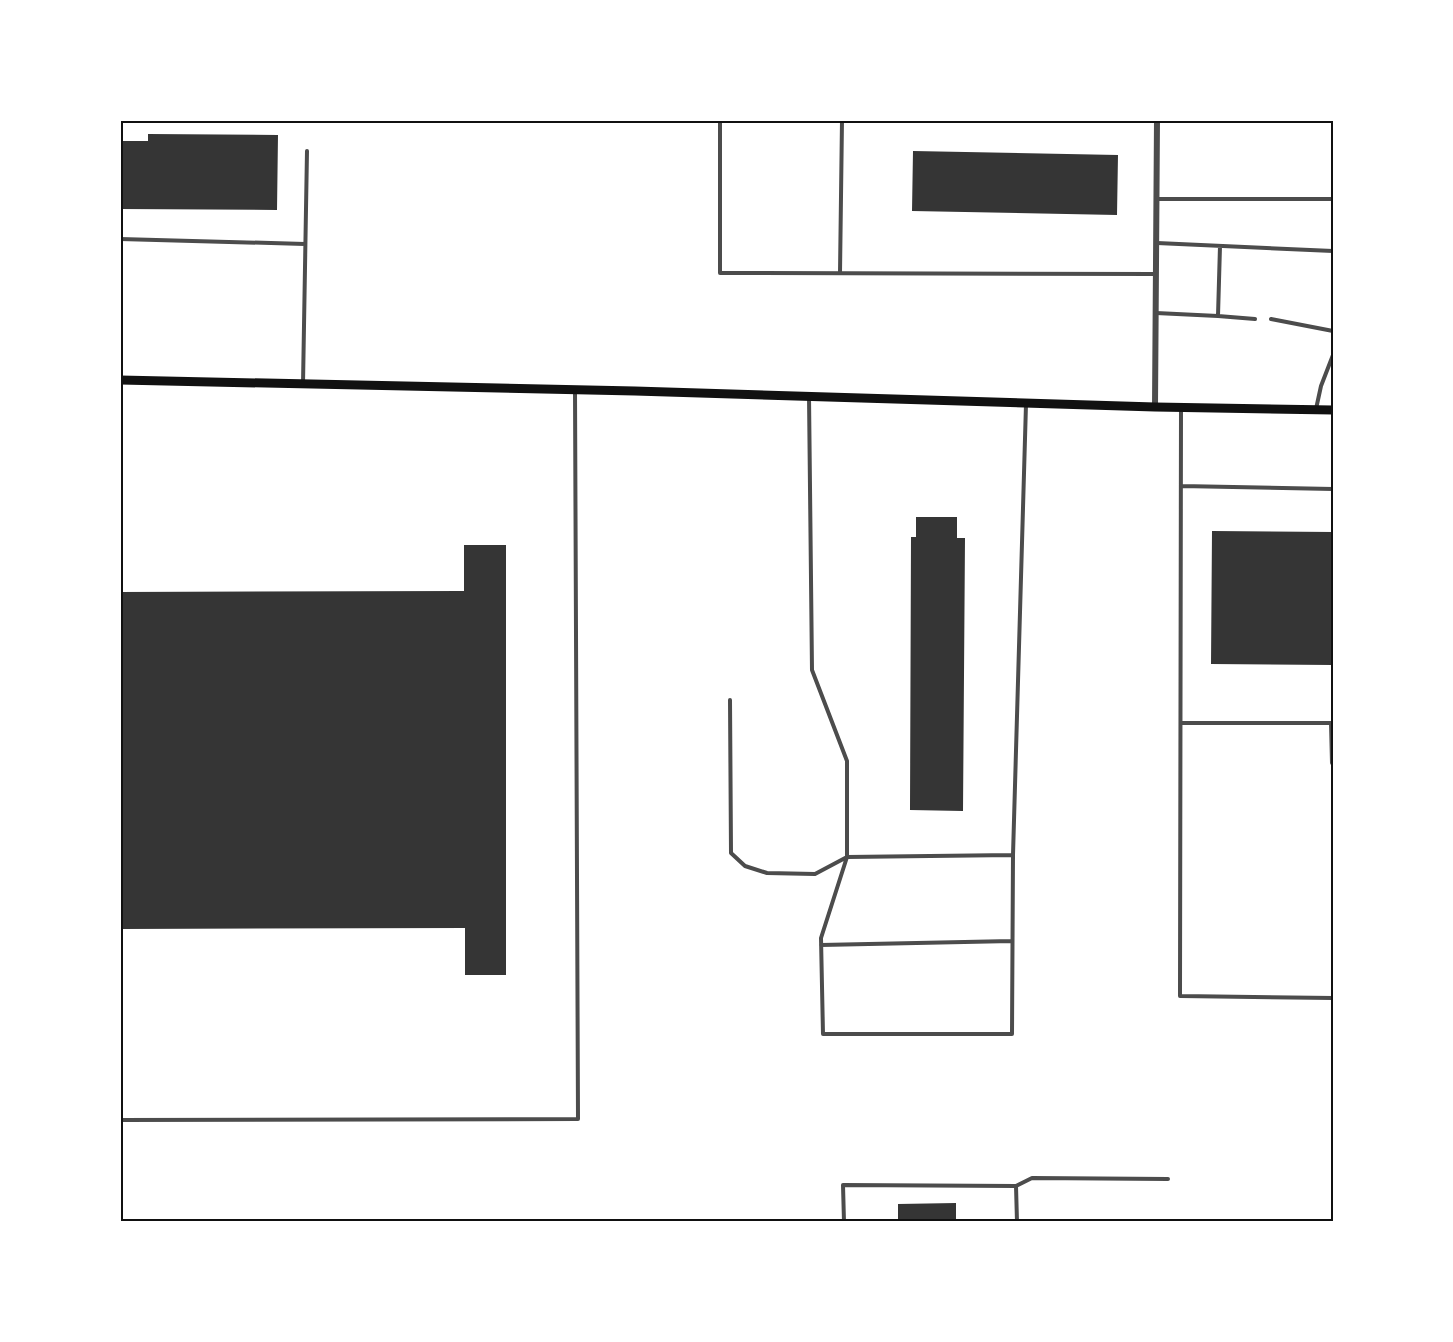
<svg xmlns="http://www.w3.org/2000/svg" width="1453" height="1342" font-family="Manrope,sans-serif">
	<rect width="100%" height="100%" fill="#fff"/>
	<path fill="#353535" d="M 148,134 L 278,135 L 277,210 L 120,209 L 120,141 L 148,141 Z
		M 913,151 L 1118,155 L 1117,215 L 912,211 Z
		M 916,517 L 957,517 L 957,538 L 965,538 L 963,811 L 910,810 L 911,537 L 916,537 Z
		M 1212,531 L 1333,532 L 1333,665 L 1211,664 Z
		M 464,545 L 506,545 L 506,975 L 465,975 L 465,928 L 120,929 L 120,592 L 464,591 Z
		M 956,1203 L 956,1222 L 898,1222 L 898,1204 Z"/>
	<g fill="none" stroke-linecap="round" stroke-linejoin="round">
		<path stroke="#4c4c4c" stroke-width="4" d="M 720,120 L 720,273 L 1156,274
			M 1157,199 L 1333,199
			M 120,239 L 305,244
			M 1157,243 L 1333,251 L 1333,254
			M 840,273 L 842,120
			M 1156,313 L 1218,316 L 1255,319
			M 1218,316 L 1220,246
			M 1271,319 L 1333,331
			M 303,384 L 307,151
			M 809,396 L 812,670 L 847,761 L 847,857 L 1013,855 L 1026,404
			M 1181,408 L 1180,996 L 1333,998
			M 1316,409 L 1321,386 L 1333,355
			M 1181,486 L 1333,489
			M 730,700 L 731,853 L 745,866 L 767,873 L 815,874 L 847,857 L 821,938 L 823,1034 L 1012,1034 L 1013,855
			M 1181,723 L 1331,723 L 1332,763 L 1333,763
			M 821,945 L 1012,941
			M 120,1120 L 578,1119 L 575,390
			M 1016,1186 L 1032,1178 L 1168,1179
			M 844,1222 L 843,1185 L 1016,1186 L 1017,1222"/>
		<path stroke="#4c4c4c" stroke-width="6" d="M 1155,407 L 1157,120"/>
		<path stroke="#111" stroke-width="9" d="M 120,380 L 635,391 L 1155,407 L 1333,410"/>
	</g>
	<rect width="1453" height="1342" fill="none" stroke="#ffffff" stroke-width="243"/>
	<rect x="122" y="122" width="1210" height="1098" fill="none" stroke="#111" stroke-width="2"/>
</svg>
